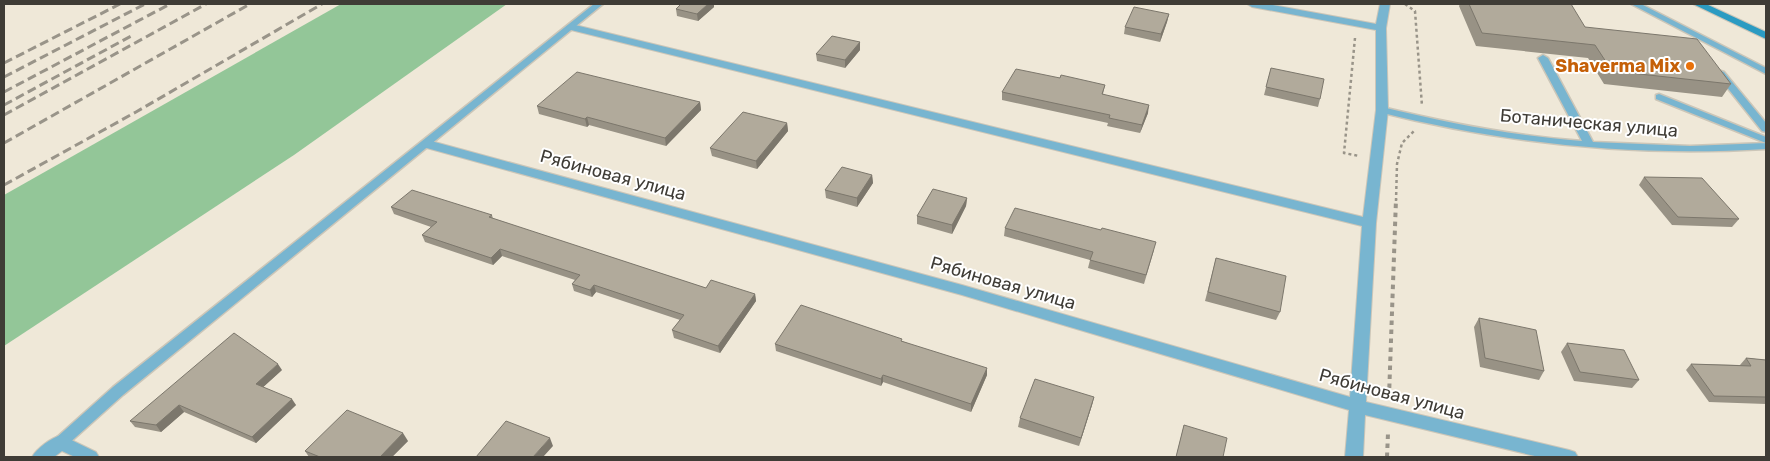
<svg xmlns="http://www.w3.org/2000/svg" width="1770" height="461" font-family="Rubik,sans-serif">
	<rect width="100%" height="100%" fill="#efe8d8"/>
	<path fill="#93c698" d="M 341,4 L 507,4 L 294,155 L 4,346 L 4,195 Z"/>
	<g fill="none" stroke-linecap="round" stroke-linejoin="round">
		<defs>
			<path id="service" d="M 594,4 L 603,4 L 123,395 L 66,446 L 61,448 L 56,446 L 54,442 L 56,438 L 113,387 Z
				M 1631,4 L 1641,4 L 1766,68 L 1766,74 Z
				M 1543,55 L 1548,58 L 1593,142 L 1690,146 L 1766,143 L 1656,99 L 1656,95 L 1659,94 L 1766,137 L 1766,149 C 1635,157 1506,144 1379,112 L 1377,110 L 1382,107 C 1448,123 1514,136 1582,141 L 1538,58 Z
				M 1721,71 L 1724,72 L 1766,123 L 1766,132 L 1762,131 L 1718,76 L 1718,72 Z"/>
			<path id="minor" d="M 1247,4 L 1267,4 L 1376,24 L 1380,4 L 1390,4 L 1386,28 L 1388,110 L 1376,223 L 1366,402 L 1569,450 L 1575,452 L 1578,457 L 1539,457 L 1365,415 L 1363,457 L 1345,457 L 1349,410 L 962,295 L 423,147 L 421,144 L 427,140 L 431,141 L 962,285 L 1350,397 L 1362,226 L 567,29 L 566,27 L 571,24 L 1363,217 L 1376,110 L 1376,30 L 1252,7 Z
				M 61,435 L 96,452 L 99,457 L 75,457 L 62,451 L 54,457 L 32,457 C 37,448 51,438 61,435 Z"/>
			<path id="secondary" d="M 1693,4 L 1706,4 L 1766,32 L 1766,39 Z"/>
		</defs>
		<use href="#service" stroke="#ccc6b8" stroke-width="3"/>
		<use href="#minor" stroke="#ccc6b8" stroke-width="2"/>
		<use href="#secondary" stroke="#ccc6b8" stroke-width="2"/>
		<path stroke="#999489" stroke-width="2.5" stroke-dasharray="3 3" stroke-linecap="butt" d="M 1405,4 L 1415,11 L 1422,106
			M 1355,38 L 1344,153 L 1359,156
			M 1396,201 L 1397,164 L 1402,143 L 1414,131"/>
		<path stroke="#999489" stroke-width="4" stroke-dasharray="4.5 4.5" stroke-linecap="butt" d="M 1389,397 L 1396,199
			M 1387,457 L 1388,433"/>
		<use href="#service" fill="#78b5d0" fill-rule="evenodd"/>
		<use href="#minor" fill="#78b5d0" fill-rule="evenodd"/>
		<use href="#secondary" fill="#2b9bc2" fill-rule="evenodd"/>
		<path stroke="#999489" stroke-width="3" stroke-dasharray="9 4.5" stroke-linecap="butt" d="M 4,63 L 120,4
			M 4,77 L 145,4
			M 4,92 L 170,4
			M 4,105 L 133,35
			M 4,115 L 206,4
			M 4,143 L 250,4
			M 4,185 L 136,112 L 322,4"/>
	</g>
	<path fill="#989285" d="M 1460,4 L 1565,4 L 1585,27 L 1731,84 L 1722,97 L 1604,84 L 1588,58 L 1476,46 L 1459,6 Z
		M 714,7 L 698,21 L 677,16 L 676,9 Z
		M 1169,14 L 1167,22 L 1160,42 L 1124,34 L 1125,27 Z
		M 860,42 L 860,50 L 845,68 L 817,61 L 816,54 Z
		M 1271,68 L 1320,99 L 1318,107 L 1264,95 Z
		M 1060,78 L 1105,85 L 1103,94 L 1148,113 L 1140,133 L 1107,126 L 1108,123 L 1002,100 L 1002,92 Z
		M 700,102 L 701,110 L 666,146 L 589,125 L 587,127 L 539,114 L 537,106 Z
		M 787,123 L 788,131 L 757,169 L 712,156 L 710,148 Z
		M 872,175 L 873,183 L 857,207 L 826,198 L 825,190 Z
		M 1644,177 L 1739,219 L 1732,227 L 1672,225 L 1639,185 Z
		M 967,198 L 966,206 L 952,234 L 917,224 L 917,216 Z
		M 391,207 L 492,215 L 493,219 L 706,288 L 755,294 L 756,301 L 720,353 L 674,338 L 672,330 L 680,320 L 596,292 L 592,297 L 574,291 L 572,284 L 575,280 L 502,256 L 493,265 L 425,242 L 422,235 L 431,227 L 394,214 Z
		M 1005,228 L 1154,250 L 1144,284 L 1088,268 L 1090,260 L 1004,236 Z
		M 1216,258 L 1280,312 L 1276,320 L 1205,301 Z
		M 1479,318 L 1544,371 L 1539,380 L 1480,367 L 1474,327 Z
		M 902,341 L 987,375 L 971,412 L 883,382 L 881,386 L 776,351 L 775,344 Z
		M 1567,343 L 1639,380 L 1632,388 L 1574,381 L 1561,352 Z
		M 1746,358 L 1766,360 L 1766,404 L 1709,402 L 1686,370 L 1691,364 L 1740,365 Z
		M 282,370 L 263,387 L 296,405 L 256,443 L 184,412 L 161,432 L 135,427 L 130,421 Z
		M 1094,397 L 1092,405 L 1079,446 L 1018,427 L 1020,418 Z
		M 1184,425 L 1223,457 L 1176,457 Z
		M 408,441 L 392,457 L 309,457 L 305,451 Z"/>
	<path fill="#7c776c" d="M 708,4 L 714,4 L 714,7 L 698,21 L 697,14 Z
		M 1169,14 L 1167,22 L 1160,42 L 1161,34 Z
		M 860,42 L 860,50 L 845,68 L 845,60 Z
		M 700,102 L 701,110 L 666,146 L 665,138 Z
		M 1149,105 L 1148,113 L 1140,133 L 1142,125 Z
		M 587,117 L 589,125 L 587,127 L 585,119 Z
		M 787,123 L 788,131 L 757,169 L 756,161 Z
		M 872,175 L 873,183 L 857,207 L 857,198 Z
		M 967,198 L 966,206 L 952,234 L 952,225 Z
		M 500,249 L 502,256 L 493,265 L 491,258 Z
		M 594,285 L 596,292 L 592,297 L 590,290 Z
		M 755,294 L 756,301 L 720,353 L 718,346 Z
		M 278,364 L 282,370 L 260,390 L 256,384 Z
		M 987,368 L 987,375 L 971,412 L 971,404 Z
		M 883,375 L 883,382 L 881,386 L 881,379 Z
		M 1094,397 L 1092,405 L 1079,446 L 1081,438 Z
		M 292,399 L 296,405 L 256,443 L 252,437 Z
		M 179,405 L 184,412 L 161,432 L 156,425 Z
		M 403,433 L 408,441 L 392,457 L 380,457 Z
		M 550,438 L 553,446 L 543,457 L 533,457 Z"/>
	<path fill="#b1aa9b" stroke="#7c776c" d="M 681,4 L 708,4 L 697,14 L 676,9 Z
		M 1469,4 L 1571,4 L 1585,27 L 1697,39 L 1731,84 L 1612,71 L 1595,45 L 1482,33 Z
		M 1134,7 L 1169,14 L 1161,34 L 1125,27 Z
		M 832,36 L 860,42 L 845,60 L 816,54 Z
		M 1271,68 L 1324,79 L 1320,99 L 1266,87 Z
		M 1016,69 L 1060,78 L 1061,75 L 1105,85 L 1102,94 L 1149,105 L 1142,125 L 1109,118 L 1110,115 L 1002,92 Z
		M 577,72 L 700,102 L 665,138 L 587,117 L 585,119 L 537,106 Z
		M 743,112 L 787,123 L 756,161 L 710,148 Z
		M 842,167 L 872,175 L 857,198 L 825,190 Z
		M 1644,177 L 1702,178 L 1739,219 L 1678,217 Z
		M 933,189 L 967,198 L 952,225 L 917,216 Z
		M 412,190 L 492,215 L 489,217 L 706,288 L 711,280 L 755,294 L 718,346 L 672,330 L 684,315 L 594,285 L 590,290 L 572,284 L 580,275 L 500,249 L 491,258 L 422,235 L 437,222 L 391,207 Z
		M 1015,208 L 1101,230 L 1102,228 L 1156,242 L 1146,275 L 1090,260 L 1093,252 L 1005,228 Z
		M 1216,258 L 1286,276 L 1280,312 L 1208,292 Z
		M 801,305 L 902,339 L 901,341 L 987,368 L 971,404 L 883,375 L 881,379 L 775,344 Z
		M 1479,318 L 1536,330 L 1544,371 L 1485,358 Z
		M 234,333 L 278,364 L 256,384 L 292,399 L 252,437 L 179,405 L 156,425 L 130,421 Z
		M 1567,343 L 1624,350 L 1639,380 L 1580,372 Z
		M 1746,358 L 1766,360 L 1766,397 L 1714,396 L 1691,364 L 1751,366 Z
		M 1035,379 L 1094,397 L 1081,438 L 1020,418 Z
		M 347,410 L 403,433 L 380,457 L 320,457 L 305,451 Z
		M 506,421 L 550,438 L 533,457 L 476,457 Z
		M 1184,425 L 1227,438 L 1223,457 L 1176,457 Z"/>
	<circle fill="#e8710a" stroke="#fff" stroke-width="2" cx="1690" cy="66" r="5"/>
	<g text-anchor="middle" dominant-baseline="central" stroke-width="4" stroke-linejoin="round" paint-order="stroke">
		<g font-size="18" font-weight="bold" fill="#c56008" stroke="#fff" text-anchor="end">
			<text x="1680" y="66">Shaverma Mix</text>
		</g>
		<g font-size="18" fill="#3f3c36" stroke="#fff">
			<text transform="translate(1589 123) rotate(5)">Ботаническая улица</text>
			<text transform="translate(613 175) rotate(15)">Рябиновая улица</text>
			<text transform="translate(1003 283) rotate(16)">Рябиновая улица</text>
			<text transform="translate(1392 394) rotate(15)">Рябиновая улица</text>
		</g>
	</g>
	<rect width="1770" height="461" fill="none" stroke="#3f3c36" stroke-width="10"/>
</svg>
